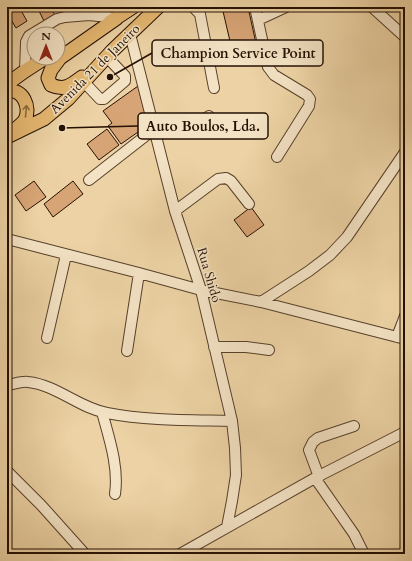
<svg xmlns="http://www.w3.org/2000/svg" width="412" height="561" font-family="Cardo,serif">
	<rect width="100%" height="100%" fill="#ecd2a4"/>
	<filter id="stains"><feTurbulence type="fractalNoise" baseFrequency=".005" numOctaves="4"/><feColorMatrix values="0 0 0 0 .2 0 0 0 0 .09 0 0 0 0 .02 0 0 0 .5 -.17"/></filter>
	<radialGradient id="worn" r=".72"><stop offset=".6" stop-color="#630" stop-opacity="0"/><stop offset="1" stop-color="#630" stop-opacity=".3"/></radialGradient>
	<path fill="#d7a475" stroke="#251003" d="M 12,7 L 19,7 L 27,21 L 16,28 L 7,13 L 7,10 Z
		M 37,7 L 50,7 L 55,15 L 44,21 Z
		M 222,7 L 248,7 L 257,48 L 233,54 Z
		M 138,86 L 148,125 L 121,144 L 108,126 L 112,123 L 103,111 Z
		M 107,129 L 119,145 L 99,160 L 87,144 Z
		M 34,181 L 46,197 L 26,211 L 15,195 Z
		M 73,181 L 83,194 L 53,217 L 44,204 Z
		M 251,207 L 264,225 L 247,237 L 234,220 Z"/>
	<g fill="none" stroke-linecap="round" stroke-linejoin="round">
		<defs>
			<path id="minor" d="M 193,7 L 200,14 L 214,88
				M 255,7 L 268,67 L 274,75 L 307,95 L 310,99 L 309,106 L 277,157
				M 372,7 L 405,37
				M 258,20 L 286,7
				M 130,34 L 175,211 L 201,290 L 232,421 L 235,448 L 236,475 L 232,501 L 227,527
				M 25,71 L 26,42 L 29,36 L 57,19 L 65,17 L 89,15 L 117,18
				M 84,82 L 100,99 L 104,99 L 125,81 L 125,76 L 107,57
				M 152,123 L 167,120 L 180,124 L 201,121 L 209,116
				M 89,180 L 153,130
				M 175,211 L 218,179 L 226,178 L 231,181 L 249,204
				M 7,239 L 139,273 L 201,290 L 261,302 L 405,339
				M 261,302 L 309,271 L 330,255 L 347,237 L 405,152
				M 397,337 L 405,316
				M 47,338 L 66,255
				M 214,347 L 246,347 L 269,350
				M 127,351 L 139,273
				M 7,385 C 14,384 22,381 28,382 C 57,385 79,408 107,413 C 148,421 191,420 232,421
				M 102,412 C 109,438 119,467 115,494
				M 7,471 L 41,505 L 85,554
				M 319,477 L 309,450 L 313,442 L 318,438 L 354,426
				M 315,478 L 354,534 L 364,554
				M 180,554 L 315,478 L 405,432"/>
			<path id="major" d="M 110,22 L 133,7
				M 82,77 C 71,85 65,91 51,85 L 48,78 L 51,70 L 60,58 L 117,18
				M 7,84 L 25,71 L 45,58
				M 7,91 C 23,88 31,107 25,120 C 22,124 17,128 13,131
				M 7,137 L 44,119 L 68,99 L 112,51 L 158,7"/>
		</defs>
		<use href="#minor" stroke="#57402b" stroke-width="12"/>
		<use href="#major" stroke="#251003" stroke-width="15"/>
		<use href="#minor" stroke="#f3e2c4" stroke-width="10"/>
		<use href="#major" stroke="#e6b972" stroke-width="13"/>
	</g>
	<defs><path id="oneway-shaft" d="M-6 0H5M1.5-3L5.5 0L1.5 3" fill="none" stroke-width="1.6" stroke-linecap="round" stroke-linejoin="round"/></defs>
	<use stroke="#8f6d40" href="#oneway-shaft" transform="translate(26 111) rotate(-85)"/>
	<g text-anchor="middle" dominant-baseline="central" stroke-width="3" stroke-linejoin="round" paint-order="stroke">
		<g font-size="13" fill="#251003" stroke="#f3e2c4">
			<text transform="translate(95 69) rotate(-45)">Avenida 21 de Janeiro</text>
			<text transform="translate(209 275) rotate(74)">Rua Shido</text>
		</g>
	</g>
	<path fill="none" stroke="#251003" stroke-width="1.5" d="M110 77L152 53M62 128L138 126"/>
	<g fill="#251003" stroke="#f3e2c4" stroke-width="1.5">
		<circle cx="110" cy="77" r="4"/>
		<circle cx="62" cy="128" r="4"/>
	</g>
	<g fill="#f3e2c4" stroke="#251003" stroke-width="1.5">
		<rect x="152" y="40" width="171" height="26" rx="4"/>
		<rect x="138" y="113" width="130" height="26" rx="4"/>
	</g>
	<g font-size="14" text-anchor="middle" font-weight="bold" fill="#251003">
		<text x="238" y="58">Champion Service Point</text>
		<text x="203" y="131">Auto Boulos, Lda.</text>
	</g>
	<rect width="412" height="561" fill="none" stroke="#ecd2a4" stroke-width="24"/>
	<rect x="8" y="8" width="396" height="545" fill="none" stroke="#251003" stroke-width="2"/>
	<rect x="12" y="12" width="388" height="537" fill="none" stroke="#251003"/>
	<g transform="translate(46 46)"><circle r="19" fill="#f3e2c4" stroke="#a18e77"/>
	<path d="M0-3L7 15L0 10L-7 15Z" fill="#8f2418"/>
	<text y="-6" font-size="11" font-weight="bold" text-anchor="middle" fill="#251003">N</text>
	</g>
	<rect width="100%" height="100%" filter="url(#stains)"/>
	<rect width="100%" height="100%" fill="url(#worn)"/>
</svg>
